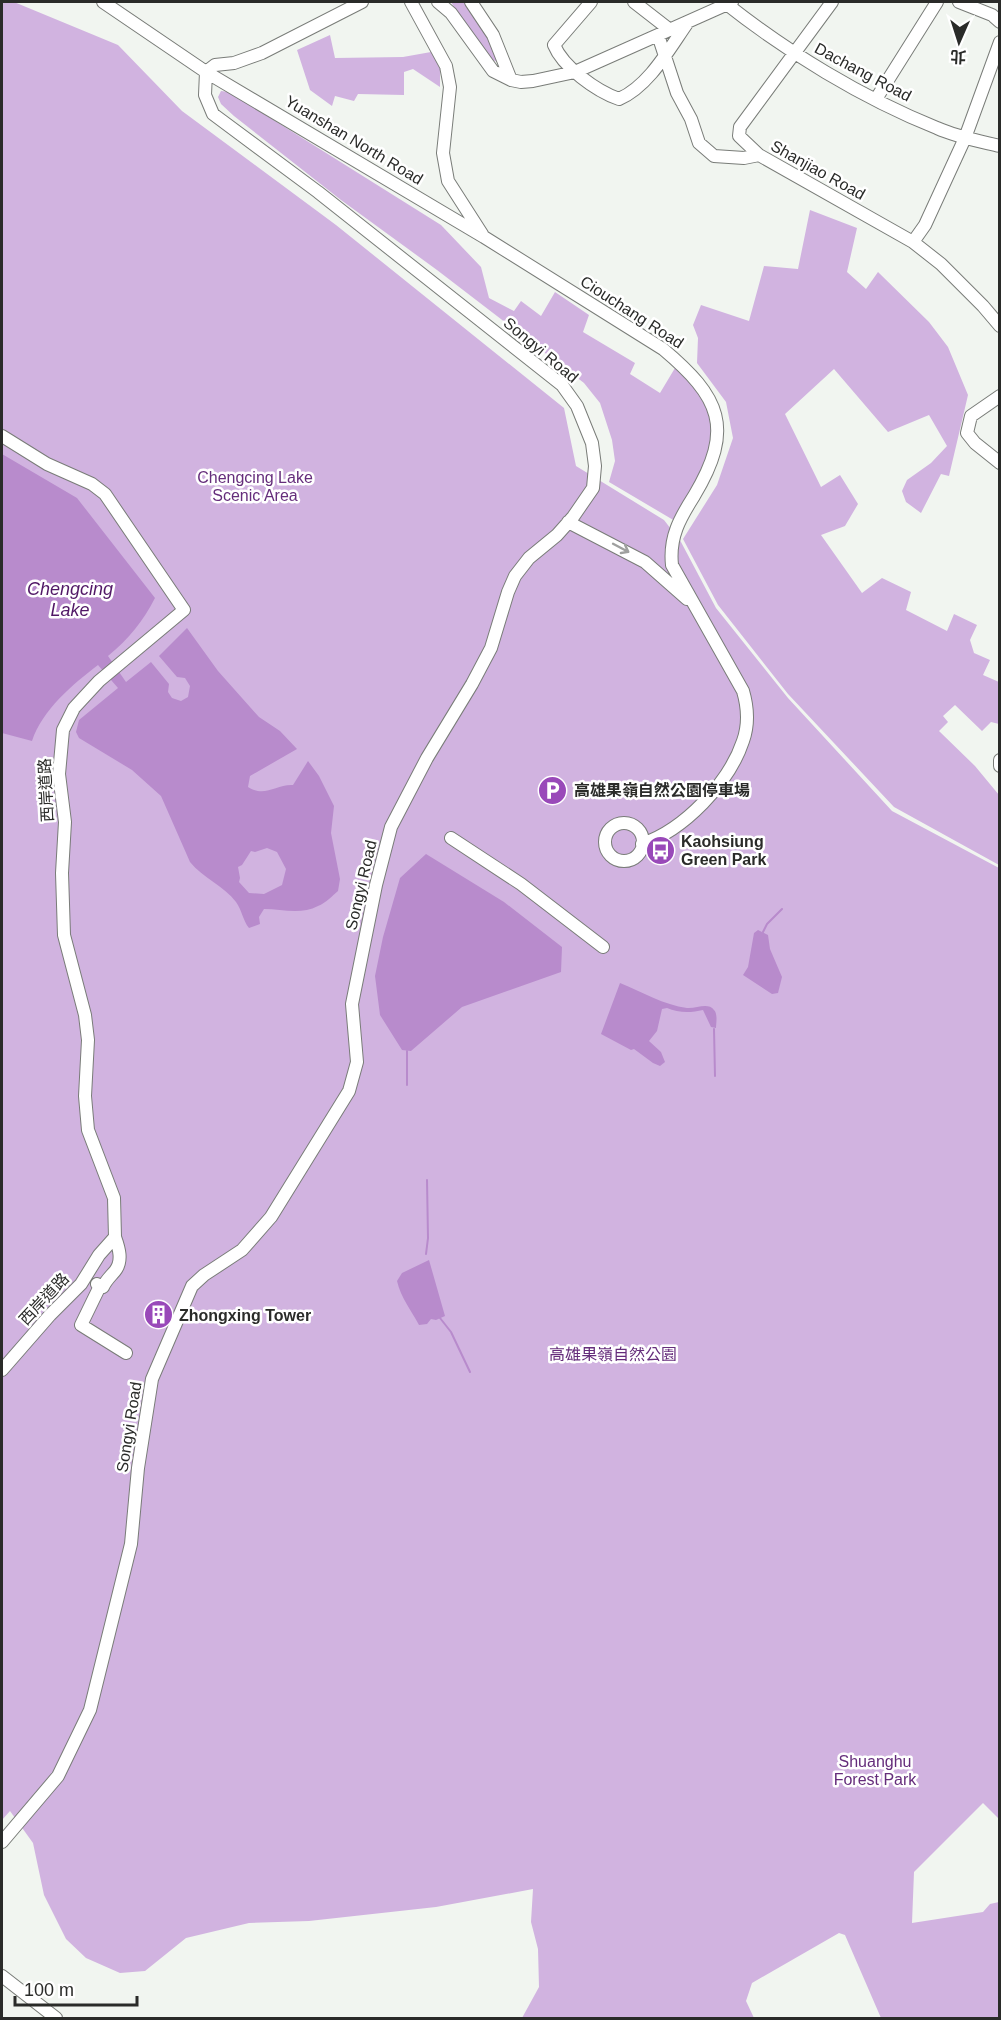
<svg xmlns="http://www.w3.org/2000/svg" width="1001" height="2020" font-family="Arial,'Noto Sans TC',sans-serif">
	<rect width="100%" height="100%" fill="#f1f5f0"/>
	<path fill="#d1b3e0" d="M 2,2 L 14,2 L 118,45 L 182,111 L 336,225 L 564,408 L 576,466 L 664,520 L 681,542 L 716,608 L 788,698 L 892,811 L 999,868 L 999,1819 L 983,1803 L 914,1872 L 912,1923 L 983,1912 L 990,1904 L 999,1902 L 999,2018 L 881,2018 L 845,1935 L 839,1933 L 752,1983 L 746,2001 L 754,2018 L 522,2018 L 539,1987 L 538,1949 L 531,1922 L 533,1889 L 436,1907 L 309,1921 L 249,1923 L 186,1938 L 145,1971 L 120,1973 L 86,1958 L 66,1939 L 44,1895 L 33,1843 L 10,1811 L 2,1820 Z
		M 451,2 L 466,2 L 491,37 L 499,60 L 497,62 L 486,56 Z
		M 330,35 L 335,58 L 403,57 L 431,52 L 440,67 L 440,87 L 413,69 L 404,72 L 404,95 L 358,94 L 354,101 L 335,96 L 332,106 L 310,90 L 297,50 Z
		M 221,91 L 229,92 L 441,225 L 481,267 L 489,298 L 514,311 L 521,301 L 541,316 L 555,292 L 589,315 L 583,332 L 635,363 L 630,374 L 660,393 L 675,368 C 684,377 698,388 704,399 C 727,442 694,484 675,521 L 609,482 L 615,461 L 612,440 L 600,403 L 584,383 L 437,270 L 341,200 L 234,116 L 221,104 L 218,97 Z
		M 810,210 L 857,228 L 847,272 L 866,289 L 878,272 L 929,322 L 948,347 L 968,395 L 949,476 L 941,474 L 921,513 L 906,502 L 902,491 L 907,480 L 931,463 L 947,446 L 929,415 L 888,432 L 834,369 L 785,414 L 821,487 L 840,475 L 858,504 L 845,526 L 821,535 L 862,593 L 882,578 L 911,592 L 906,610 L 947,631 L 954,614 L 977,625 L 970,640 L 974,653 L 990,660 L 983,675 L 999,682 L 999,724 L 991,722 L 982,731 L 955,705 L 943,716 L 948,722 L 939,731 L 975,766 L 999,795 L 999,865 L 894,807 L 788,694 L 718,605 L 683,539 L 717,485 L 733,438 L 726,402 L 697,363 L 698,338 L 693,325 L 701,305 L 749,321 L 764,266 L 798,269 Z"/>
	<path fill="#b88bcc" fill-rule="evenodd" d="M 2,454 L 77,498 L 155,598 C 143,621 129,639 108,656 L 126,682 L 151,662 L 169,684 L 168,692 L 172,698 L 181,701 L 188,697 L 190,686 L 185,678 L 177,677 L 159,656 L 187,628 L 218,671 L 259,717 L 280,731 L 297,749 L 250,776 L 248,787 C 265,798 276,784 293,785 L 308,761 L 319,776 L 334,806 L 331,833 L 340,879 L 338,891 C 332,896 326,903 318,906 C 301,915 282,909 264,909 L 259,917 L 260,924 L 249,928 C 243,921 242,910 236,902 C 224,886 203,878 190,862 L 161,796 L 132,770 L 79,738 L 76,732 L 79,720 L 118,688 L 98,665 C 72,685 43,709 32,741 L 2,733 ZM 267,848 L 277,852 L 286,869 L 282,885 L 264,894 L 249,893 L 239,882 L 240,878 L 238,867 L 242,865 L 251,851 L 255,852 Z
		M 426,854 L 504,902 L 562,947 L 561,972 L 462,1007 L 411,1051 L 402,1050 L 380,1015 L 375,976 L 383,937 L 400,878 Z
		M 758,930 L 768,935 L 770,949 L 782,977 L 778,993 L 772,994 L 743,975 L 748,967 L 754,933 Z
		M 620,983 C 642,992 664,1005 687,1008 C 696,1009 708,1002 714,1010 C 718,1014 716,1023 716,1028 L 711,1027 L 703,1010 C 691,1013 678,1013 667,1008 L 662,1009 L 657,1031 L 649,1041 L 661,1052 L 665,1062 L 660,1066 L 653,1063 L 634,1049 L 631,1050 L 601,1034 Z
		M 429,1260 L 445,1316 L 436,1320 L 431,1319 L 427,1324 L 419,1325 C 411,1310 401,1298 397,1281 L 402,1273 Z"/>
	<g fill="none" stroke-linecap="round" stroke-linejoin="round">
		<path stroke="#b88bcc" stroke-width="2" d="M 763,932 L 767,924 L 782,909
			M 714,1029 L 715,1076
			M 407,1085 L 407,1051
			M 426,1254 L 428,1238 L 427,1180
			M 440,1318 L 451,1332 L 470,1372"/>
		<defs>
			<path id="minor" d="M 103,2 L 206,72 L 484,237 L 663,349 C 720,397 735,428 694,496 C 680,518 669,537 672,565 L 743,691 C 748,708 749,724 743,741 C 729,783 684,830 642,844
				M 411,2 L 446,66 L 450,87 L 443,153 L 448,181 L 482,234
				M 438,2 L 451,13 L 493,71 L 511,80 L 521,82 L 533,81 L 575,72 L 732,2
				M 471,2 L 493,35 L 511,80
				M 591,2 L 554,45 C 563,67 596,91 619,99 C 649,86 669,49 688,22
				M 634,2 L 670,30
				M 724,2 C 787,52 862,98 937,128 C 957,137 979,141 1000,146
				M 959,2 L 992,15 L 1000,22
				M 658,35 L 677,93 L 691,119 L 699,143 L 714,156 L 744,158 L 759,155 L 913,242 L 941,264 L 983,306 L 1000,326
				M 206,72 L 215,65 L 234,63 L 262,53 L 362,2
				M 876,99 L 937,2
				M 759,155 L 739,136 L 740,127 L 832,2
				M 913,242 L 925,225 L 965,138 L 1000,42
				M 1000,396 L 971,416 L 967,433 L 975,443 L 1000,463
				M 2,436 L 47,464 L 92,484 L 105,494 L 184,610 L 99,681 L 74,708 L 63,730 L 59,774 L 65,822 L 62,873 L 64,935 L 85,1015 L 88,1040 L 85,1096 L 88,1130 L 114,1198 L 115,1237 L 99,1255 L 81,1284 L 50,1315 L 2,1370
				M 568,522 L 645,562 L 687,599
				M 1000,760 L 1000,766
				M605 842a19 19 0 1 1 38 0a19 19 0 1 1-38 0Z
				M 451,838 L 521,884 L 603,947
				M 97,1284 L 103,1287 C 106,1280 110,1277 115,1271 C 123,1261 119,1248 115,1237
				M 100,1286 L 81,1325 L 126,1353
				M 2,1842 L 58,1776 L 90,1710 L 131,1544 L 138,1468 L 152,1379 L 192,1286 L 204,1275 L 242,1250 L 271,1217 L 349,1091 L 357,1062 L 352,1004 L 376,885 L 391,827 L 427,758 L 472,684 L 491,648 L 508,592 L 515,576 L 529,558 L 557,535 L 573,517 L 593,488 L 595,466 L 592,443 L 577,406 L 562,385 L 318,192 L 213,114 L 205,95 L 206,72
				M 2,1976 L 56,2018"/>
		</defs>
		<use href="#minor" stroke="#797c78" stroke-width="14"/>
		<use href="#minor" stroke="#fff" stroke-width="12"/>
	</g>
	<defs><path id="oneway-shaft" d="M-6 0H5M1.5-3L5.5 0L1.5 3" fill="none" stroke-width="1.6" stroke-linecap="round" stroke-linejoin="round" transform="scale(1.5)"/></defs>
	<use stroke="#9fa09f" href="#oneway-shaft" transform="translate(621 548) rotate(28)"/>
	<defs>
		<symbol id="parking-disc" viewBox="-11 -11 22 22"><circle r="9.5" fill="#9949b9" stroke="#fff"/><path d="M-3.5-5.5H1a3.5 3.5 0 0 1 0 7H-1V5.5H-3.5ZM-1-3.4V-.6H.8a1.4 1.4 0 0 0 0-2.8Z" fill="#fff"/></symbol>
		<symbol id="bus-disc" viewBox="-11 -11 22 22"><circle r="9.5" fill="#9949b9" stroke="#fff"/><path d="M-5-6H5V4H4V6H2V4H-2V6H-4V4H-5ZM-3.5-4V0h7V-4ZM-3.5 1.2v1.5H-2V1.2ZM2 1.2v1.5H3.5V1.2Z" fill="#fff"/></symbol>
		<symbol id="building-disc" viewBox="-11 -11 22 22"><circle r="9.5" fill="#9949b9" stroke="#fff"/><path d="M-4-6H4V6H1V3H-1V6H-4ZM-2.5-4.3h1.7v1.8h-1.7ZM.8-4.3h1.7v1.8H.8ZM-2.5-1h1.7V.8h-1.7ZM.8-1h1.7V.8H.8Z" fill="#fff"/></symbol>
	</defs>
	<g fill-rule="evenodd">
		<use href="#parking-disc" x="536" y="774" width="33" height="33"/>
		<use href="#bus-disc" x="644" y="834" width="33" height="33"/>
		<use href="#building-disc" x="142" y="1298" width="33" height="33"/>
	</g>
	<g text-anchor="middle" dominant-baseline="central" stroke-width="5" stroke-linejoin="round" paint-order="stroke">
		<g font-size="16" fill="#2a2b29" stroke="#fff">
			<text transform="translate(863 72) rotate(28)">Dachang Road</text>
			<text transform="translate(354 140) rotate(31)">Yuanshan North Road</text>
			<text transform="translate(818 170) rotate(29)">Shanjiao Road</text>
			<text transform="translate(632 312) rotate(33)">Ciouchang Road</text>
			<text transform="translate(541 350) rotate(40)">Songyi Road</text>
			<text transform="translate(46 790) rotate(-93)">西岸道路</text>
			<text transform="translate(361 885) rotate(-77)">Songyi Road</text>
			<text transform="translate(44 1299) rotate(-47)">西岸道路</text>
			<text transform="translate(129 1427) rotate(-81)">Songyi Road</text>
		</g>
		<g font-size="16" fill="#652d7b" stroke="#fff">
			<text x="255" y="477">Chengcing Lake<tspan x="255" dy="18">Scenic Area</tspan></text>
			<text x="613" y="1354">高雄果嶺自然公園</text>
			<text x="875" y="1761">Shuanghu<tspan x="875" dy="18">Forest Park</tspan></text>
		</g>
		<g font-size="16" font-weight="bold" fill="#2a2b29" stroke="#fff" text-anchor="start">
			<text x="574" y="790">高雄果嶺自然公園停車場</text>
			<text x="681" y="841">Kaohsiung<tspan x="681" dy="18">Green Park</tspan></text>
			<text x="179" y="1315">Zhongxing Tower</text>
		</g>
		<g font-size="18" font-style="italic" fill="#511866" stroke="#fff">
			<text x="70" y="589">Chengcing<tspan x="70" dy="21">Lake</tspan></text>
		</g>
	</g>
	<rect width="1001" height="2020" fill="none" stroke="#2a2b29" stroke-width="6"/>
	<g transform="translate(959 42) rotate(183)" stroke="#ffffff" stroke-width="4.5" paint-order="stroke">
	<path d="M0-4.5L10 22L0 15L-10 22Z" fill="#2a2b29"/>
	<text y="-9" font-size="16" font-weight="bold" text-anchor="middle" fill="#2a2b29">北</text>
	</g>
	<path d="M15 1996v9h122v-9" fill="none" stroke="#2a2b29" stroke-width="3"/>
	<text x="24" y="1996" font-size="18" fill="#2a2b29" stroke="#ffffff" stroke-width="4.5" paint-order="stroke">100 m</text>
</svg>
